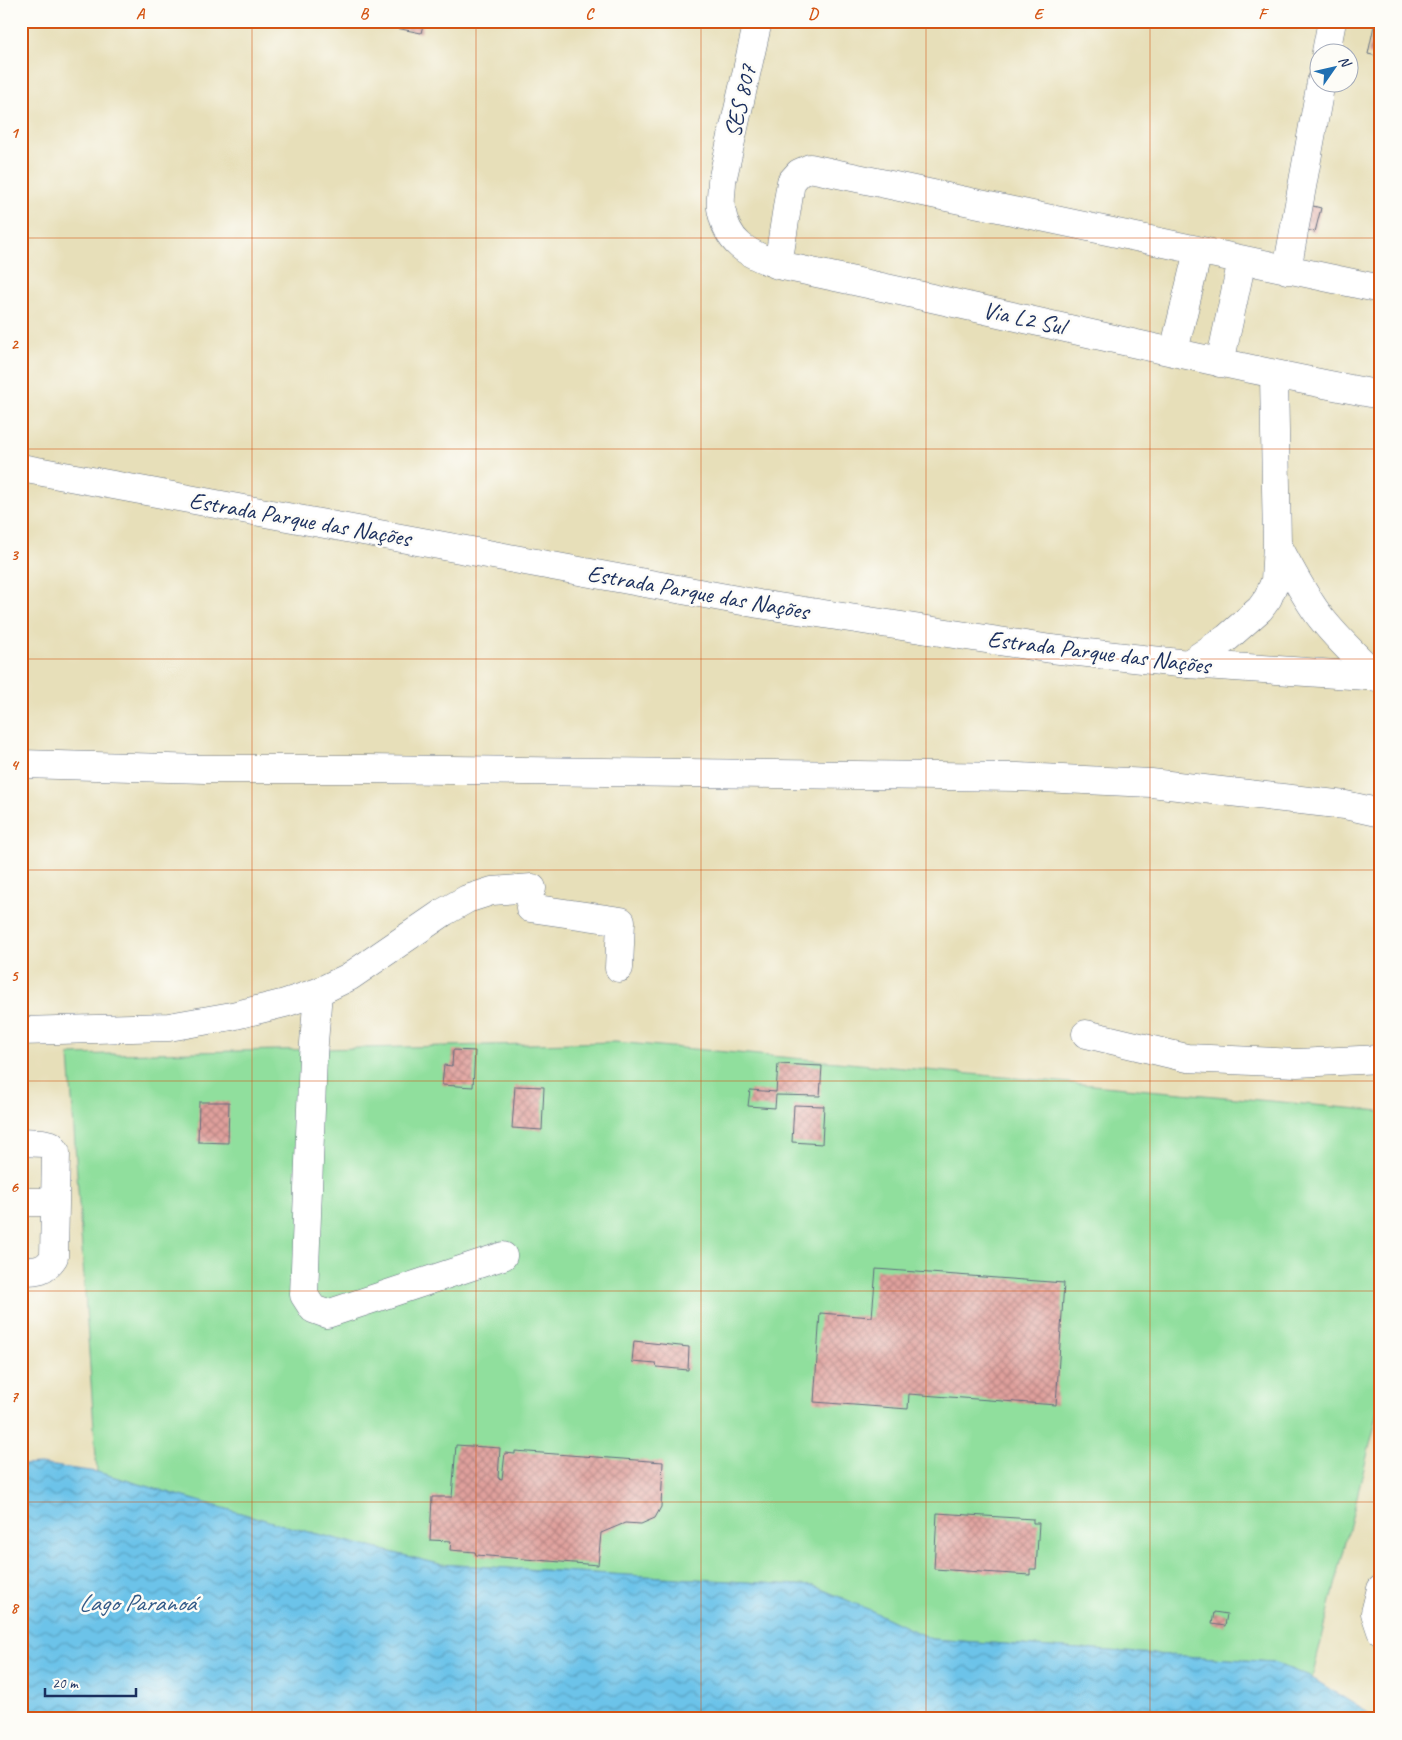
<svg xmlns="http://www.w3.org/2000/svg" width="1402" height="1740" font-family="Caveat,sans-serif">
	<defs>
		<pattern id="water-waves" width="16" height="10" patternUnits="userSpaceOnUse" patternTransform="scale(1.25)"><rect width="16" height="10" fill="#6cc3e9"/><path d="M0 5q4-4 8 0t8 0" fill="none" stroke="#589fc0"/></pattern>
		<pattern id="building-cross-hatch" width="8" height="8" patternUnits="userSpaceOnUse" patternTransform="scale(1.25)"><rect width="8" height="8" fill="#e0a09c"/><path d="M0 0l8 8M0 8l8-8" fill="none" stroke="#b58382"/></pattern>
	</defs>
	<rect width="100%" height="100%" fill="#fdfcf7"/>
	<filter id="ink" filterUnits="userSpaceOnUse"><feTurbulence type="fractalNoise" baseFrequency=".02" numOctaves="2"/><feDisplacementMap in="SourceGraphic" scale="10" xChannelSelector="R" yChannelSelector="G"/><feConvolveMatrix kernelMatrix="1 2 1 2 8 2 1 2 1" color-interpolation-filters="sRGB"/></filter>
	<filter id="wash" filterUnits="userSpaceOnUse"><feTurbulence type="fractalNoise" baseFrequency=".0096" numOctaves="4" result="noise"/><feDisplacementMap in="SourceGraphic" scale="20" xChannelSelector="R" yChannelSelector="G"/><feGaussianBlur stdDeviation="1.12" result="paint"/><feColorMatrix in="noise" values="0 0 0 0 0 0 0 0 0 0 0 0 0 0 0 0 0 1.4 0 .05"/><feComposite in="paint" operator="in"/></filter>
	<g filter="url(#wash)">
		<rect width="100%" height="100%" fill="#e7dfb9"/>
		<path fill="#90df9d" stroke="#56877e" d="M 615,1042 L 1381,1111 L 1381,1400 L 1312,1678 L 1273,1662 L 931,1639 L 870,1610 L 814,1586 L 439,1564 L 293,1528 L 97,1472 L 69,1055 Z"/>
		<path fill="url(#water-waves)" stroke="#4479a4" d="M 40,1464 L 97,1472 L 293,1528 L 439,1564 L 814,1586 L 870,1610 L 931,1639 L 1273,1662 L 1312,1678 L 1378,1719 L 21,1719 L 21,1465 Z"/>
		<g id="blocks">
			<path fill="url(#building-cross-hatch)" d="M 387,21 L 424,21 L 421,33 L 386,26 Z
				M 1375,21 L 1381,21 L 1381,57 L 1368,54 Z
				M 1309,205 L 1321,208 L 1315,232 L 1303,229 Z
				M 453,1050 L 475,1051 L 473,1087 L 442,1085 L 444,1065 L 452,1066 Z
				M 778,1064 L 822,1066 L 820,1096 L 776,1095 L 775,1108 L 748,1106 L 750,1090 L 776,1092 Z
				M 515,1086 L 544,1087 L 542,1130 L 512,1128 Z
				M 199,1102 L 229,1102 L 228,1143 L 198,1142 Z
				M 794,1105 L 824,1106 L 822,1144 L 792,1142 Z
				M 876,1269 L 1064,1283 L 1056,1405 L 909,1394 L 908,1409 L 814,1402 L 820,1313 L 872,1317 Z
				M 634,1341 L 689,1347 L 688,1370 L 657,1367 L 656,1364 L 632,1362 Z
				M 456,1445 L 500,1448 L 498,1478 L 502,1479 L 505,1453 L 515,1454 L 515,1451 L 663,1462 L 661,1507 L 655,1518 L 641,1524 L 625,1523 L 601,1533 L 598,1565 L 476,1555 L 475,1552 L 450,1550 L 451,1541 L 430,1540 L 432,1497 L 452,1497 Z
				M 937,1513 L 1033,1519 L 1033,1523 L 1039,1523 L 1036,1569 L 1030,1569 L 1030,1575 L 934,1569 Z
				M 1214,1612 L 1227,1614 L 1225,1626 L 1212,1624 Z"/>
		</g>
	</g>
	<g filter="url(#ink)">
		<use href="#blocks" fill-opacity="0" stroke="#626d7e" stroke-width="1"/>
		<g fill="none" stroke-linecap="round" stroke-linejoin="round">
			<defs>
				<path id="minor" d="M 758,21 L 722,181 C 722,189 720,200 721,208 C 727,244 747,253 778,265 C 979,306 1179,357 1381,395
					M 1326,52 L 1332,21
					M 778,265 L 791,182 L 799,173 L 810,168 L 1381,289
					M 1287,270 L 1321,82
					M 1174,351 L 1198,251
					M 1220,363 L 1242,260
					M 1277,544 C 1290,568 1302,592 1318,614 C 1335,637 1357,657 1377,677
					M 1188,664 L 1227,638 L 1260,609 L 1268,598 L 1275,581 L 1277,544 L 1274,375
					M 530,908 L 621,921 L 619,968
					M 318,992 L 313,1056 L 304,1295 L 313,1309 L 327,1314 L 503,1256
					M 21,1031 L 169,1027 L 232,1016 L 285,1003 L 318,992 L 349,977 L 444,912 L 467,899 L 492,891 L 532,888
					M 1086,1034 L 1187,1058 L 1297,1063 L 1381,1059
					M 21,1142 L 43,1143 L 51,1145 L 56,1152 L 54,1257 C 45,1271 38,1271 21,1271
					M 21,1202 L 55,1202
					M 1381,1589 L 1375,1613 L 1381,1631"/>
				<path id="highway" d="M 21,468 L 759,604 L 1051,649 L 1188,664 L 1381,677
					M 21,764 L 205,769 L 365,769 L 1018,777 L 1151,783 L 1345,805 L 1381,813"/>
			</defs>
			<use href="#minor" stroke="#626d7e" stroke-width="29"/>
			<use href="#highway" stroke="#626d7e" stroke-width="29"/>
			<use href="#minor" stroke="#fff" stroke-width="28"/>
			<use href="#highway" stroke="#fff" stroke-width="28"/>
		</g>
	</g>
	<path fill="none" stroke="#d45514" stroke-width="1" stroke-opacity="0.55" d="M 252,21 L 252,1719M 476,21 L 476,1719M 701,21 L 701,1719M 926,21 L 926,1719M 1150,21 L 1150,1719M 21,238 L 1381,238M 21,449 L 1381,449M 21,659 L 1381,659M 21,870 L 1381,870M 21,1081 L 1381,1081M 21,1291 L 1381,1291M 21,1502 L 1381,1502"/>
	<g text-anchor="middle" dominant-baseline="central" stroke-width="5" stroke-linejoin="round" paint-order="stroke">
		<g font-size="24" fill="#1b2f5e" stroke="#fdfcf7">
			<text transform="translate(740 101) rotate(-77)">SES 807</text>
			<text transform="translate(1024 318) rotate(12)">Via L2 Sul</text>
			<text transform="translate(300 519) rotate(10)">Estrada Parque das Nações</text>
			<text transform="translate(698 592) rotate(10)">Estrada Parque das Nações</text>
			<text transform="translate(1099 652) rotate(7)">Estrada Parque das Nações</text>
		</g>
		<g font-size="25" font-style="italic" fill="#335b88" stroke="#fdfcf7">
			<text x="137" y="1603">Lago Paranoá</text>
		</g>
	</g>
	<rect width="1402" height="1740" fill="none" stroke="#fdfcf7" stroke-width="55"/>
	<g transform="translate(1334 68) rotate(56)"><circle r="24" fill="#fdfcf7" stroke="#a3aaba"/>
	<path d="M0-4L9 19L0 12L-9 19Z" fill="#1f6fb2"/>
	<text y="-8" font-size="14" font-weight="bold" text-anchor="middle" fill="#1b2f5e">N</text>
	</g>
	<path d="M45 1688v8h91v-8" fill="none" stroke="#1b2f5e" stroke-width="2.5"/>
	<text x="52" y="1688" font-size="15" fill="#1b2f5e" stroke="#fdfcf7" stroke-width="4" paint-order="stroke">20 m</text>
	<rect x="28" y="28" width="1346" height="1684" fill="none" stroke="#d45514" stroke-width="2"/>
	<g font-size="16" text-anchor="middle" font-weight="bold" fill="#d45514">
		<text x="140" y="19">A</text>
		<text x="364" y="19">B</text>
		<text x="589" y="19">C</text>
		<text x="813" y="19">D</text>
		<text x="1038" y="19">E</text>
		<text x="1262" y="19">F</text>
		<text x="14" y="138">1</text>
		<text x="14" y="349">2</text>
		<text x="14" y="560">3</text>
		<text x="14" y="770">4</text>
		<text x="14" y="981">5</text>
		<text x="14" y="1192">6</text>
		<text x="14" y="1402">7</text>
		<text x="14" y="1613">8</text>
	</g>
</svg>
